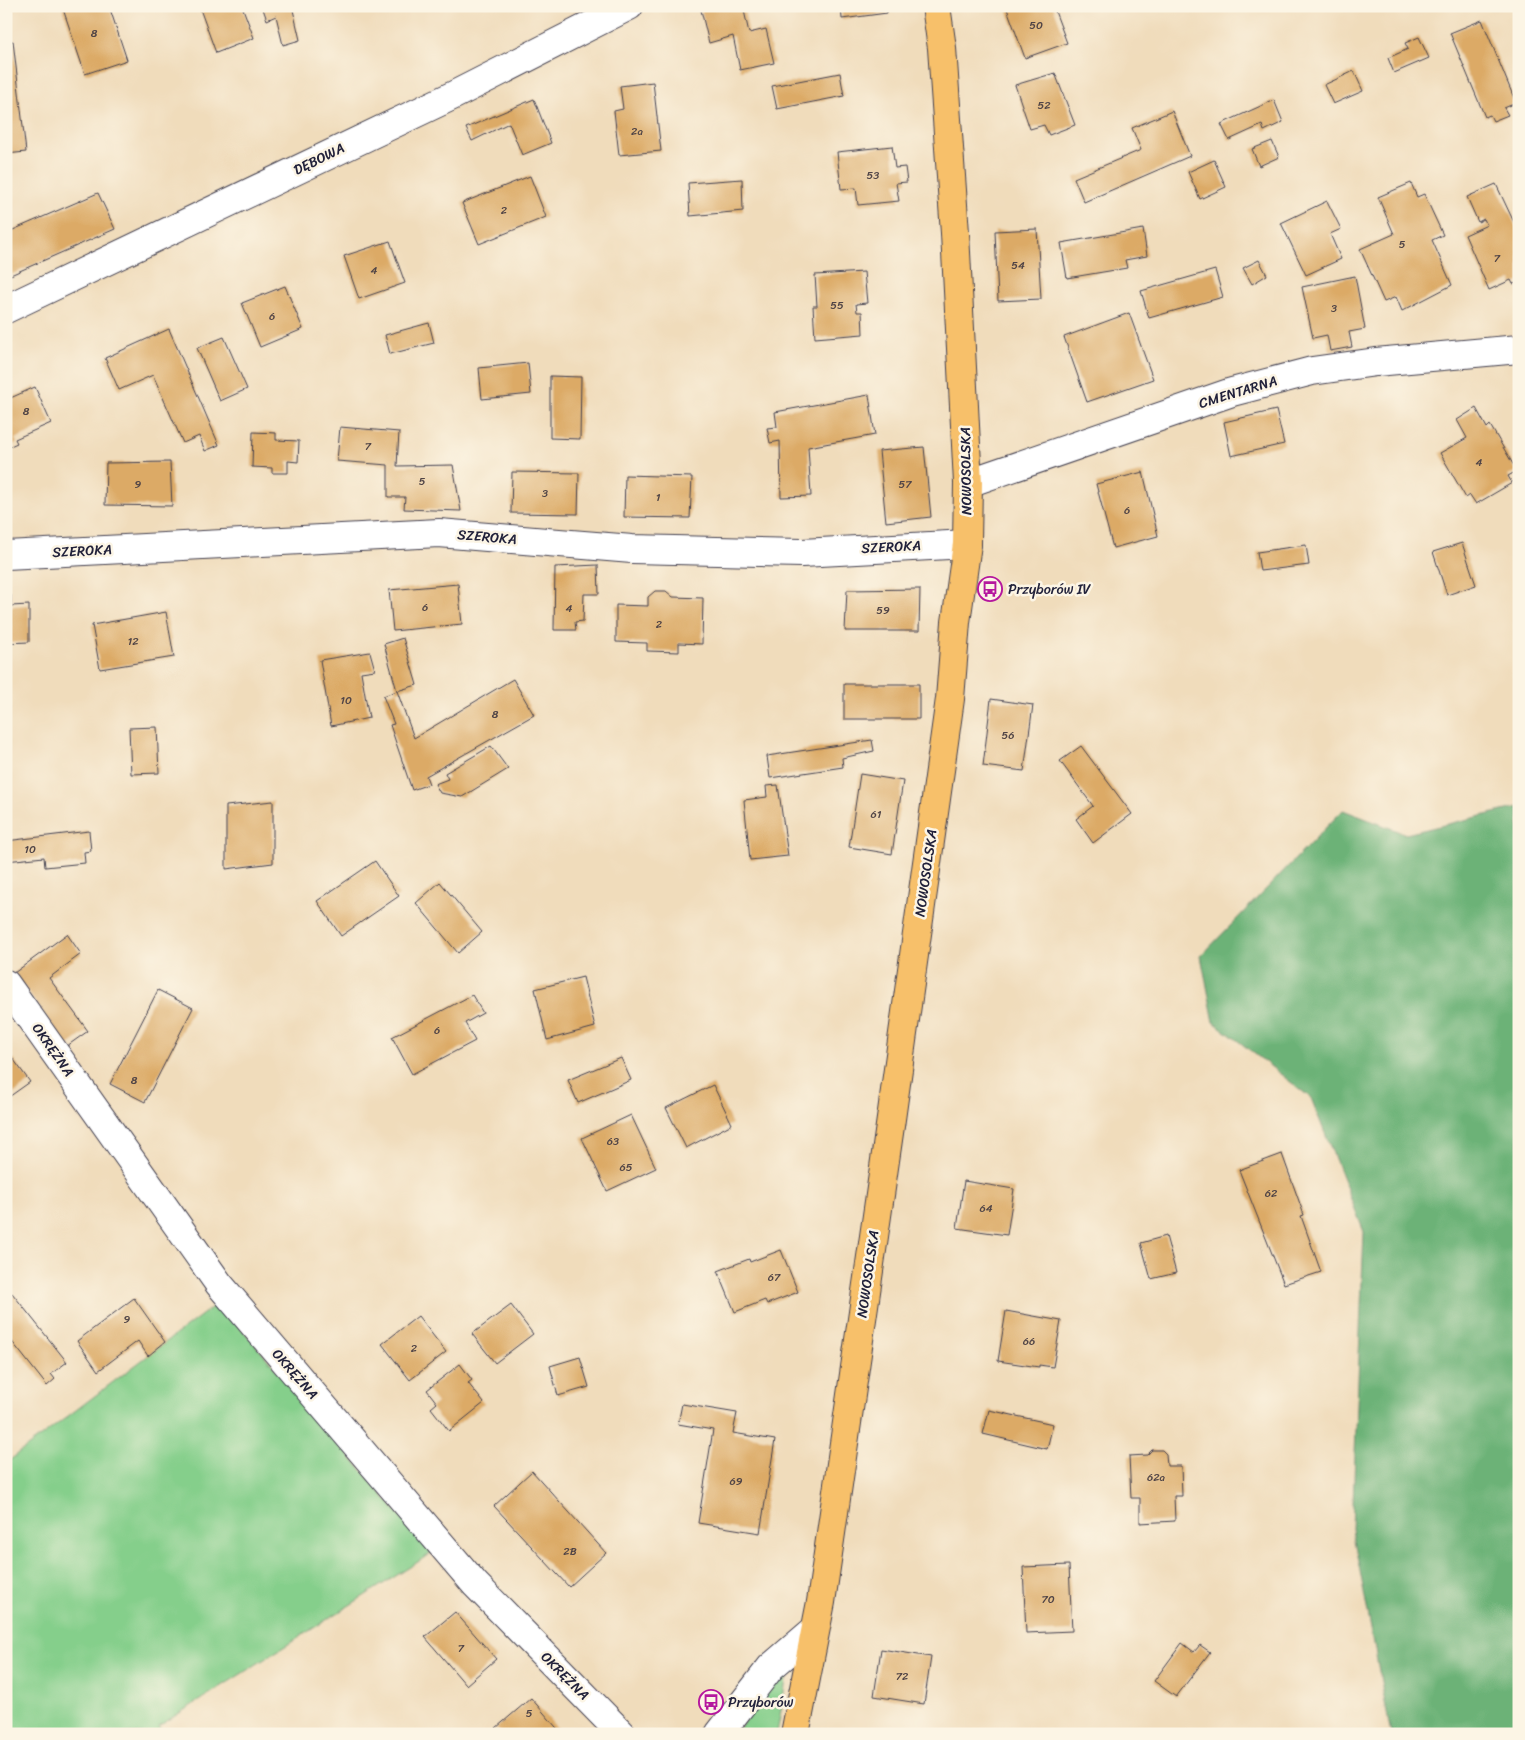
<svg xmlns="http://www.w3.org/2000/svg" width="1525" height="1740" font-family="Sriracha,sans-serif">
	<rect width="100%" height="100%" fill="#fcf5e5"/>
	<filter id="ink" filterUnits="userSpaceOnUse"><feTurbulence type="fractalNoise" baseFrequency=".02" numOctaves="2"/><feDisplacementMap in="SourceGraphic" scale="10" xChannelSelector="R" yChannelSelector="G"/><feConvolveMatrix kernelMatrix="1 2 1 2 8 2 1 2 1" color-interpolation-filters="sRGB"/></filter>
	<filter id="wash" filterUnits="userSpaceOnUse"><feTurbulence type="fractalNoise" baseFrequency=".0096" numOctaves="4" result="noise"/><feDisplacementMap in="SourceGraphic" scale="20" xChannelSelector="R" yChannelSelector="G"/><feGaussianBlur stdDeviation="1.12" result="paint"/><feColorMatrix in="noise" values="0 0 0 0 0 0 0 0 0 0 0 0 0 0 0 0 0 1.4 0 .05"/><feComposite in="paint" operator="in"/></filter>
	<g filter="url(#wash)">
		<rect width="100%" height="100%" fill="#f0dcbb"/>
		<path fill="#85cf8b" stroke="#547863" d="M 219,1302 L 432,1553 L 159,1726 L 164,1734 L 6,1734 L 6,1463 Z
			M 782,1670 L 787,1674 L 777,1734 L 735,1734 Z"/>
		<path fill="#6cb277" stroke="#476a59" d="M 1519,807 L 1519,1734 L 1391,1734 L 1352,1529 L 1364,1232 L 1311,1098 L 1214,1022 L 1201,956 L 1343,810 L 1406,834 Z"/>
		<g id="blocks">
			<path fill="#dcaa66" d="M 62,6 L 109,6 L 127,60 L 85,74 Z
				M 208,6 L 242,6 L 254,38 L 216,53 L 200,9 Z
				M 262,6 L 301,6 L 293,10 L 300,40 L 283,45 L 276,16 L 267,20 Z
				M 700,6 L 743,6 L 749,33 L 766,29 L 774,63 L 740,70 L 733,36 L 709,43 Z
				M 841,6 L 887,6 L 887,13 L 842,19 Z
				M 1006,6 L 1053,6 L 1067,43 L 1025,58 Z
				M 1482,20 L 1516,103 L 1504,108 L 1508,115 L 1493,121 L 1490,115 L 1485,117 L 1450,33 Z
				M 1419,37 L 1429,58 L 1394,73 L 1388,58 L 1408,49 L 1405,43 Z
				M 13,41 L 26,152 L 6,154 L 6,42 Z
				M 1354,71 L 1363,91 L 1333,104 L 1324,85 Z
				M 840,73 L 844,96 L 777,109 L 772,86 Z
				M 1055,73 L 1075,125 L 1049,135 L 1044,125 L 1030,129 L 1015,85 Z
				M 653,82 L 661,151 L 619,155 L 614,111 L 623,109 L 620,86 Z
				M 534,99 L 551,143 L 522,155 L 509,123 L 472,141 L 466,128 Z
				M 1274,100 L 1283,122 L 1264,131 L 1262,125 L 1229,140 L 1221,124 Z
				M 1172,111 L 1190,156 L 1084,202 L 1074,178 L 1141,150 L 1132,128 Z
				M 1272,141 L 1279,157 L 1259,166 L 1252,149 Z
				M 892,146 L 895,168 L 905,167 L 907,182 L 896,183 L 899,201 L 858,205 L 856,188 L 841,189 L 837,152 Z
				M 1214,160 L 1226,187 L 1200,199 L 1188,172 Z
				M 530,176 L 546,217 L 479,244 L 462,203 Z
				M 742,179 L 743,211 L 690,216 L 688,183 Z
				M 1411,183 L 1417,197 L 1424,194 L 1443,235 L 1432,240 L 1452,285 L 1402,311 L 1396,297 L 1384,302 L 1360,249 L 1394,234 L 1378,197 Z
				M 1496,184 L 1519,233 L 1519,282 L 1513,284 L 1511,280 L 1489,290 L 1465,235 L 1487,225 L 1484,219 L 1478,222 L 1467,197 Z
				M 98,193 L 115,229 L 6,277 L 6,233 Z
				M 1327,201 L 1341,229 L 1330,234 L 1341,259 L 1306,275 L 1281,223 Z
				M 1037,229 L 1041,299 L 998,301 L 995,231 Z
				M 1143,229 L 1147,256 L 1125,260 L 1127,268 L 1067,278 L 1061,243 Z
				M 390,241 L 405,283 L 359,299 L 344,256 Z
				M 1259,260 L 1267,275 L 1252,284 L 1243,268 Z
				M 1215,270 L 1223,297 L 1149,318 L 1141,291 Z
				M 864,272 L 867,303 L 856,304 L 857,312 L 862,312 L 863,334 L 815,338 L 813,306 L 817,306 L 815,275 Z
				M 1355,276 L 1365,329 L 1349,332 L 1352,347 L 1330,351 L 1327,335 L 1313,338 L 1302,287 Z
				M 285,286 L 303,329 L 260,347 L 242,303 Z
				M 1129,313 L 1153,379 L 1087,402 L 1064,337 Z
				M 429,323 L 434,343 L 390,354 L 385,335 Z
				M 169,329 L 219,445 L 205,451 L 199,436 L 183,443 L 153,375 L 119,390 L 105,358 Z
				M 224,337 L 247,389 L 220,401 L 197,348 Z
				M 528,363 L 531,394 L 482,399 L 479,368 Z
				M 550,376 L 581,377 L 580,439 L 550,438 Z
				M 35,387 L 51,423 L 15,439 L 17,443 L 6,448 L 6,400 Z
				M 869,395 L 875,435 L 808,447 L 811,496 L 781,497 L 780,441 L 770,443 L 767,428 L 777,427 L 775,412 Z
				M 1476,408 L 1487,428 L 1490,425 L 1517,471 L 1508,476 L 1512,483 L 1476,504 L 1470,495 L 1466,498 L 1440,453 L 1467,438 L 1457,420 Z
				M 1276,410 L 1284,444 L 1231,456 L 1224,422 Z
				M 340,427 L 399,432 L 397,466 L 453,465 L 461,511 L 404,509 L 405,497 L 388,497 L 388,465 L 337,461 Z
				M 253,432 L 276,433 L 276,440 L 299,441 L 298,462 L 288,461 L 288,473 L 272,473 L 272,468 L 252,467 Z
				M 924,447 L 931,517 L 886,522 L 879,451 Z
				M 170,462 L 172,506 L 105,505 L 106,463 Z
				M 512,472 L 579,473 L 578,514 L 511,513 Z
				M 1143,472 L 1158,536 L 1113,548 L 1096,484 Z
				M 625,475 L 692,477 L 690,518 L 624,517 Z
				M 1462,543 L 1476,585 L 1447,595 L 1433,552 Z
				M 1306,545 L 1309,565 L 1260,571 L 1257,552 Z
				M 598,565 L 599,594 L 584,594 L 583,621 L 575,622 L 576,630 L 554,630 L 555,567 Z
				M 458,584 L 462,624 L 393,631 L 389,590 Z
				M 920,589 L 919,631 L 845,631 L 847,590 Z
				M 655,591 L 666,591 L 673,597 L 703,598 L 702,644 L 679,643 L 679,652 L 647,651 L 647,643 L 616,642 L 616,605 L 648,606 L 648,597 Z
				M 6,595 L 11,595 L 11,606 L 29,605 L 29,642 L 6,643 Z
				M 166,612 L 174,657 L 100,669 L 92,625 Z
				M 403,638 L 417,685 L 397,691 L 414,738 L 513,679 L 534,715 L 426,776 L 429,784 L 412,790 L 390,725 L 394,724 L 383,696 L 397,691 L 384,644 Z
				M 370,652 L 375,670 L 361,672 L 369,718 L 331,726 L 320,660 Z
				M 844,684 L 919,684 L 919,719 L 844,719 Z
				M 991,699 L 1033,705 L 1024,771 L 983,766 Z
				M 157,727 L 159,773 L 131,774 L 129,728 Z
				M 872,740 L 874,751 L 842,758 L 843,767 L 770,778 L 767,756 Z
				M 491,746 L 508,769 L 462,797 L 440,793 L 435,784 L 448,779 L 445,773 Z
				M 1081,746 L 1132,814 L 1093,843 L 1076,819 L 1093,806 L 1060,761 Z
				M 860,774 L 903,781 L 892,854 L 849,847 Z
				M 778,785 L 788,856 L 750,860 L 744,800 L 767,797 L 766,786 Z
				M 273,801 L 273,863 L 226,869 L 226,806 Z
				M 89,831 L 91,851 L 84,852 L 85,863 L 45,867 L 44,857 L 6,861 L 6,841 Z
				M 375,861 L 399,896 L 341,936 L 317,901 Z
				M 440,882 L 482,932 L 458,953 L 416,903 Z
				M 67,934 L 81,954 L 49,978 L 88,1031 L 67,1046 L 14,973 Z
				M 583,977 L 595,1027 L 547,1040 L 535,989 Z
				M 158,990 L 193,1008 L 145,1102 L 110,1084 Z
				M 472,995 L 483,1013 L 465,1023 L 475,1041 L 412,1074 L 392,1037 Z
				M 6,1049 L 30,1082 L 6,1099 Z
				M 621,1058 L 631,1080 L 578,1103 L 568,1080 Z
				M 713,1085 L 732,1124 L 686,1148 L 666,1108 Z
				M 631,1115 L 656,1168 L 607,1191 L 582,1138 Z
				M 1282,1154 L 1304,1215 L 1301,1216 L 1321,1272 L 1284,1284 L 1239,1170 Z
				M 964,1181 L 1014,1189 L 1007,1235 L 957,1228 Z
				M 1166,1236 L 1176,1273 L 1151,1279 L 1141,1243 Z
				M 781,1250 L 798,1292 L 767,1304 L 765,1300 L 735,1312 L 718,1271 L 749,1259 L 750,1262 Z
				M 12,1293 L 67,1362 L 51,1374 L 55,1379 L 47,1386 L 6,1334 L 6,1297 Z
				M 134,1298 L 165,1342 L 148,1356 L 138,1341 L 98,1371 L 77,1341 Z
				M 511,1305 L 533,1334 L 495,1363 L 472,1334 Z
				M 1006,1311 L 1061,1321 L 1053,1367 L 1039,1365 L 1039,1367 L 998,1361 Z
				M 418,1316 L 446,1352 L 410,1380 L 382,1344 Z
				M 580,1357 L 589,1387 L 558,1396 L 550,1366 Z
				M 460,1364 L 472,1380 L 468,1383 L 484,1403 L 449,1431 L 431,1408 L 437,1403 L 427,1390 Z
				M 682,1404 L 737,1413 L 733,1433 L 775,1440 L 760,1533 L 698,1523 L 713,1430 L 678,1424 Z
				M 989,1410 L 1053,1424 L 1047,1449 L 983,1434 Z
				M 1152,1450 L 1162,1450 L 1166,1454 L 1167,1466 L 1181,1466 L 1182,1496 L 1174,1496 L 1175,1521 L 1140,1523 L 1140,1498 L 1131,1498 L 1129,1456 L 1147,1455 Z
				M 532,1471 L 606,1553 L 569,1587 L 494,1506 Z
				M 1069,1565 L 1072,1631 L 1026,1633 L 1023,1567 Z
				M 455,1612 L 496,1659 L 466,1685 L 425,1637 Z
				M 1182,1643 L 1194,1652 L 1200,1645 L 1210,1652 L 1176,1697 L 1154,1681 Z
				M 881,1649 L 931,1657 L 924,1704 L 874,1696 Z
				M 531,1698 L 562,1734 L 502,1734 L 496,1728 Z"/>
		</g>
	</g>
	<g filter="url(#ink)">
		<use href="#blocks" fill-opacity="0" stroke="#413e4e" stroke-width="1"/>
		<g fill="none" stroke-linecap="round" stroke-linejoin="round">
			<defs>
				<path id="minor" d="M 6,309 L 452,96 L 629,6
					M 968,483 L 1232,392 L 1312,371 L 1376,362 L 1519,349
					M 6,555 L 439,533 L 632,549 L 802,553 L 967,544
					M 6,984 L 219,1284 L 475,1584 L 622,1734
					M 719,1734 L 771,1667 L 814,1630"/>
				<path id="major" d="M 795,1734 L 821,1602 L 891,1119 L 950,699 L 956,622 L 967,544 L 968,483 L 955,233 L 942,48 L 936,6"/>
			</defs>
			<use href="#minor" stroke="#413e4e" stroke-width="30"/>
			<use href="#major" stroke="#413e4e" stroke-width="30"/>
			<use href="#minor" stroke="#fff" stroke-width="28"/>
			<use href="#major" stroke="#f7c06b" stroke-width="28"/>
		</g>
	</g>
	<defs>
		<symbol id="bus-ring" viewBox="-11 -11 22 22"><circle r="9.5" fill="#fcf5e5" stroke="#b5179e" stroke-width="1.5"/><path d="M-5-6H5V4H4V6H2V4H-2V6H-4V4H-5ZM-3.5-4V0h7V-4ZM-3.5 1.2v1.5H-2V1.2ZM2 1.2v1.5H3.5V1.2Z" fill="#b5179e"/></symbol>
	</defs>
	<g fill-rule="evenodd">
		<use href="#bus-ring" x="976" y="575" width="28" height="28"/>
		<use href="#bus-ring" x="697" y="1688" width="28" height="28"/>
	</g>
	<g text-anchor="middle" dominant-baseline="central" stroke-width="5" stroke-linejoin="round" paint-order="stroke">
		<g font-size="11" fill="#504446">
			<text x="1036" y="25">50</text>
			<text x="94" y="33">8</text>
			<text x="1044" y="105">52</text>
			<text x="637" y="131">2a</text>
			<text x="873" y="175">53</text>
			<text x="504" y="210">2</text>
			<text x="1402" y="244">5</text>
			<text x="1497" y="258">7</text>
			<text x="1018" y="265">54</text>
			<text x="374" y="270">4</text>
			<text x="837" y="305">55</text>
			<text x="1334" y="308">3</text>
			<text x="272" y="316">6</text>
			<text x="26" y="411">8</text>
			<text x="368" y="446">7</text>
			<text x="1479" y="462">4</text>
			<text x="422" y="481">5</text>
			<text x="138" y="484">9</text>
			<text x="905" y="484">57</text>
			<text x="545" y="493">3</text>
			<text x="658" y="497">1</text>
			<text x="1127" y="510">6</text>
			<text x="425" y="607">6</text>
			<text x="569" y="608">4</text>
			<text x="883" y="610">59</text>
			<text x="659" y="624">2</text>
			<text x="133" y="641">12</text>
			<text x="346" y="700">10</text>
			<text x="495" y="714">8</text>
			<text x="1008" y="735">56</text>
			<text x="876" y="814">61</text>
			<text x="30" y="849">10</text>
			<text x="437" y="1030">6</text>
			<text x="134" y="1080">8</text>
			<text x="613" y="1141">63</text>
			<text x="626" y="1167">65</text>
			<text x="1271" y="1193">62</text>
			<text x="986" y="1208">64</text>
			<text x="774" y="1277">67</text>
			<text x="127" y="1319">9</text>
			<text x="1029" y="1341">66</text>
			<text x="414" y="1348">2</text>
			<text x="1156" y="1477">62a</text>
			<text x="736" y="1481">69</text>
			<text x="570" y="1551">2B</text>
			<text x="1048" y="1599">70</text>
			<text x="461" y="1648">7</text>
			<text x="902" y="1676">72</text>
			<text x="529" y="1713">5</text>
		</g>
		<g font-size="14" fill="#22223b" stroke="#fcf5e5">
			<text transform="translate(319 159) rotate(-26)">DĘBOWA</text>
			<text transform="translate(1238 392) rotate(-17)">CMENTARNA</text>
			<text transform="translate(966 471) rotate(-91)">NOWOSOLSKA</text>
			<text transform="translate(487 537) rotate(5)">SZEROKA</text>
			<text transform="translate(891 547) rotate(-3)">SZEROKA</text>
			<text transform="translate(82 551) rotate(-3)">SZEROKA</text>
			<text transform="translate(926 873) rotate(-82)">NOWOSOLSKA</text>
			<text transform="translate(53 1050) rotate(55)">OKRĘŻNA</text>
			<text transform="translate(868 1274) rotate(-82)">NOWOSOLSKA</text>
			<text transform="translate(295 1374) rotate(49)">OKRĘŻNA</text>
			<text transform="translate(565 1676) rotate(45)">OKRĘŻNA</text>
		</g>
		<g font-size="14" fill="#22223b" stroke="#fcf5e5" text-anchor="start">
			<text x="1008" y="589">Przyborów IV</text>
			<text x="728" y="1702">Przyborów</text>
		</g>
	</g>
	<rect width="1525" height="1740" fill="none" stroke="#fcf5e5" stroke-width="25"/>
</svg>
